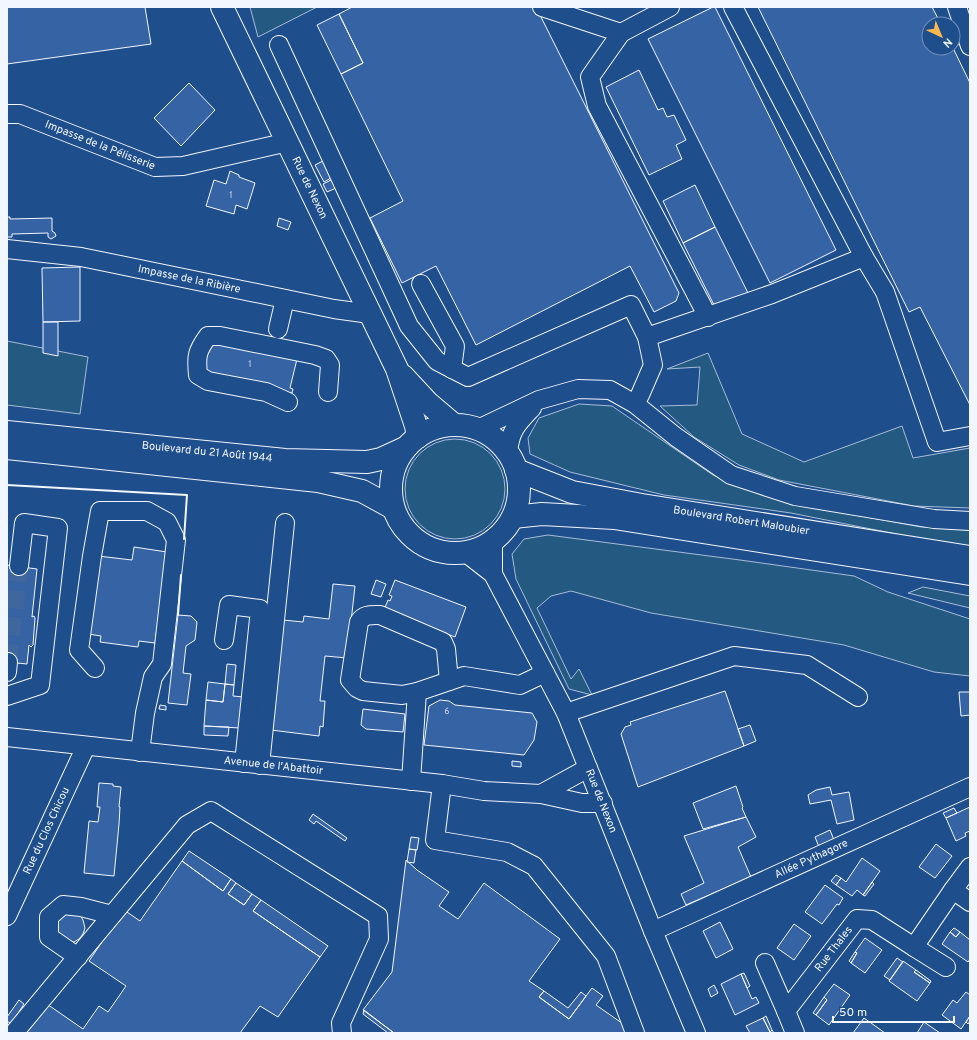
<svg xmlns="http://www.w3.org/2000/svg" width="977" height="1040" font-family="Overpass,sans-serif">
	<rect width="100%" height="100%" fill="#1f4e8c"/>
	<path fill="#245a82" stroke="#a8bbd7" d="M 250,7 L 317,7 L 258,37 Z
		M 7,341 L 88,357 L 80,414 L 7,405 Z
		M 708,353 L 742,434 L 804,462 L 902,426 L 913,458 L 970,448 L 970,508 L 914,506 L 779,480 L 739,465 L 694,437 L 660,406 L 697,405 L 700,367 L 667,369 Z
		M 579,404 L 612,406 L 713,475 L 761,495 L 800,505 L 921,527 L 970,530 L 970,548 L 941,543 L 791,513 L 664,495 L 570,472 L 530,454 L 528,438 L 539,418 Z
		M405 489a50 50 0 1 1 100 0a50 50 0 1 1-100 0Z
		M 548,535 L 740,560 L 854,576 L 888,592 L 970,619 L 970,676 L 934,672 L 844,645 L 651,613 L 571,591 L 551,596 L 537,608 L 571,679 L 579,669 L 592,695 L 569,689 L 516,579 L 512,554 L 524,539 Z
		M 923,587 L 970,596 L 970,608 L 908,593 Z"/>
	<path fill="#3563a3" stroke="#f2f6ff" d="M 7,7 L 145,7 L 151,44 L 7,64 Z
		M 352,7 L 536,7 L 679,293 L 676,301 L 654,312 L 630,266 L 476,345 L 436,266 L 402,283 L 370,218 L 403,201 L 341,74 L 363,63 L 339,14 Z
		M 713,7 L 715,7 L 836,250 L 770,283 L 648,39 Z
		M 758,7 L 932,7 L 941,24 L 929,24 L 929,48 L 953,48 L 953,24 L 947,24 L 953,21 L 963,42 L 953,48 L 970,83 L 970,405 L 920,307 L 909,312 Z
		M 339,14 L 363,63 L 341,74 L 317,25 Z
		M 639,70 L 658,110 L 663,108 L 667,117 L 674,115 L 686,140 L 676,145 L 682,159 L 649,175 L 606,87 Z
		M 189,83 L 215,110 L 181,146 L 154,118 Z
		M 323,161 L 331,178 L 324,182 L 315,165 Z
		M 230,171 L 239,175 L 239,177 L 255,183 L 247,209 L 236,205 L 234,214 L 206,206 L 214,180 L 226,184 Z
		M 331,180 L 336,188 L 327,192 L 323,184 Z
		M 695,185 L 715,227 L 683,243 L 663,201 Z
		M 7,217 L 10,217 L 10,219 L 52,218 L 52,231 L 55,233 L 56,236 L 51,239 L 48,237 L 48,233 L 12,234 L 12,237 L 7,237 Z
		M 279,218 L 291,222 L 288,230 L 277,226 Z
		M 715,227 L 748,293 L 716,309 L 683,243 Z
		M 80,267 L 80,321 L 43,322 L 42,268 Z
		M 43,322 L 58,322 L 58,356 L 43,353 Z
		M 210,344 L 222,344 L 297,359 L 290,388 L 293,389 L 292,393 L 216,377 L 203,369 Z
		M 134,547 L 167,552 L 155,643 L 139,641 L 138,647 L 100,642 L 101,636 L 88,634 L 98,556 L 132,560 Z
		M 7,565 L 37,569 L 32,617 L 34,616 L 35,618 L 33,645 L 31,647 L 29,645 L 27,664 L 7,662 Z
		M 376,580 L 386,584 L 381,597 L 371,594 Z
		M 395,580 L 466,607 L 455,637 L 384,610 L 388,600 L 390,601 L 392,596 L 389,595 Z
		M 333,584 L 355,586 L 347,658 L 325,656 L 320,701 L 325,701 L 323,727 L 320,726 L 319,736 L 271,730 L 283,620 L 303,622 L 304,616 L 329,619 Z
		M 178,615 L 191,616 L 197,622 L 195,640 L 186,646 L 183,673 L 191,674 L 187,705 L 168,703 Z
		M 227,664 L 236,665 L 234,685 L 225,684 Z
		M 208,682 L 225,684 L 223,702 L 206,700 Z
		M 225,684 L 234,685 L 233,696 L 244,697 L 240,728 L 204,726 L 206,700 L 223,702 Z
		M 725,691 L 744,746 L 638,787 L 621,734 L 625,727 L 631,725 L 630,722 Z
		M 959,692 L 970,692 L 970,715 L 961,716 Z
		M 440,700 L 449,701 L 455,705 L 532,713 L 537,722 L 534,740 L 524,755 L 424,745 L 429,706 Z
		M 160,705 L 166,706 L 166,710 L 159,709 Z
		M 363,709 L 405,714 L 403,732 L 366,729 L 361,725 Z
		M 750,725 L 756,741 L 744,746 L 738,729 Z
		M 204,726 L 229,727 L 228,736 L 204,735 Z
		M 512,761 L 521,762 L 521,767 L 512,766 Z
		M 99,783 L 113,784 L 113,786 L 121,787 L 119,807 L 120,807 L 119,824 L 114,876 L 84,873 L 89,821 L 98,822 L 100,807 L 97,807 Z
		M 736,786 L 743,807 L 742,808 L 746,817 L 703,829 L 693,803 Z
		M 830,787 L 832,795 L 849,792 L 854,820 L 837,824 L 831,800 L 810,804 L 808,795 L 816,790 Z
		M 970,807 L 970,831 L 965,833 L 966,836 L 956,841 L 946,818 Z
		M 954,808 L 957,813 L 946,818 L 943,813 Z
		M 313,814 L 347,838 L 345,841 L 316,821 L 314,824 L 309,820 Z
		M 746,817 L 756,837 L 738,847 L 751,877 L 686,905 L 681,894 L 704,883 L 684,836 Z
		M 830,830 L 834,840 L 819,847 L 815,837 Z
		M 411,837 L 419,838 L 417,850 L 409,849 Z
		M 936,844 L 952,856 L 935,878 L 919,867 Z
		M 409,849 L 416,850 L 414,863 L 407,862 Z
		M 189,851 L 231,879 L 223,891 L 182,861 Z
		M 862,858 L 880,871 L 863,895 L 857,890 L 852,896 L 836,885 L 841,878 L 846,882 Z
		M 406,860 L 417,870 L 449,892 L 439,906 L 458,919 L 484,883 L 560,939 L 529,981 L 544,991 L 539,997 L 569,1019 L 592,988 L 603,996 L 596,1005 L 629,1028 L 625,1033 L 394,1033 L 363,1010 L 392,972 Z
		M 182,861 L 223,891 L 231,879 L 236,883 L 228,894 L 244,905 L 252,894 L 261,900 L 253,911 L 320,957 L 278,1017 L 260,1006 L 240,1033 L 23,1033 L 44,1002 L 83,1029 L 99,1006 L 108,1012 L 126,986 L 89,961 L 124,910 L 140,921 Z
		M 836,875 L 841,878 L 836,885 L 831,881 Z
		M 872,882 L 874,884 L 865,896 L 863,895 Z
		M 236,883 L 252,894 L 244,905 L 228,894 Z
		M 825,885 L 843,898 L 839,905 L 837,904 L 822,924 L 805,912 Z
		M 261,900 L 328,946 L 320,957 L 253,911 Z
		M 60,912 L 80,915 L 83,920 L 85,928 L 83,934 L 79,939 L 74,942 L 66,943 L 52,928 Z
		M 720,922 L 733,949 L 716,958 L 703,931 Z
		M 794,924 L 811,936 L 794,960 L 777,948 Z
		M 954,928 L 960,932 L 956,937 L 950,932 Z
		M 950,932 L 956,937 L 960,932 L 970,940 L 970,959 L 968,962 L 942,944 Z
		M 865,938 L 882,950 L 865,973 L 851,963 L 857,953 L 855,952 Z
		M 855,952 L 857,953 L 851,963 L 849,961 Z
		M 897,958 L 903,962 L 890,980 L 884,976 Z
		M 903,961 L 916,970 L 914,972 L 930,983 L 917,1001 L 889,981 Z
		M 916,970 L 931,981 L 930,983 L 914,972 Z
		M 744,973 L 750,986 L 747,988 L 741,974 Z
		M 741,974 L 752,999 L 756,997 L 759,1003 L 735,1015 L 721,984 Z
		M 834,984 L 850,995 L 829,1025 L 816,1015 L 827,1000 L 824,997 Z
		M 714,985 L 718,993 L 711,997 L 708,989 Z
		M 544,991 L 568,1008 L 581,992 L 586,996 L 569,1019 L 539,997 Z
		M 966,992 L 970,995 L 970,1016 L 961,1029 L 942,1015 L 953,1000 L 957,1003 Z
		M 824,997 L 827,1000 L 816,1015 L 813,1013 Z
		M 19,1000 L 24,1004 L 11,1024 L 7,1021 L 7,1017 Z
		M 364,1010 L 394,1033 L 388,1033 L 363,1014 Z
		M 766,1016 L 772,1030 L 770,1032 L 763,1018 Z
		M 970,1016 L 970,1021 L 968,1024 L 966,1022 Z
		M 763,1018 L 770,1032 L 772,1030 L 774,1033 L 750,1033 L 746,1026 Z
		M 864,1018 L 885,1033 L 853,1033 Z
		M 924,1022 L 940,1033 L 917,1033 Z"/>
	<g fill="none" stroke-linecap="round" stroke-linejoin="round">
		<path stroke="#3f679d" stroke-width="18" stroke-dasharray="18 9" stroke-linecap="butt" d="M 8,662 L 19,566"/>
		<defs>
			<g id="minor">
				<path d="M 542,7 L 621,33"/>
				<path d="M 670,7 L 621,33 L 590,77 L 597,106 L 708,317"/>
				<path d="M 957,7 L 970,46"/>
				<path d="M 279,45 L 409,326 L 437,361 L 468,377 L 631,305 L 647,337"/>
				<path id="s1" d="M 7,114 L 20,114 L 155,167 L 183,166 L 288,142"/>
				<path id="s2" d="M 7,249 L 81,257 L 334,309 L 370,314"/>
				<path d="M 864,257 L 885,292 L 937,442 L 970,436"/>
				<path d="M 421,284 L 455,346 L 452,369"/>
				<path d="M 278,329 L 285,299"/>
				<path d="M 288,402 L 266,392 L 208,381 L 198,375 C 196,356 197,351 208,336 L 220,336 L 315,355 L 326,359 L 330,365 L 328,392"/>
				<path d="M 635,404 L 640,395 L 653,365 L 647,337 L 772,294 L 864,257 L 733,7"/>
				<path d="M 478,429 L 539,400 L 578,389 L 610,390 L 635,404 L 676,437 L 731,475 L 795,496 L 934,519 L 970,521"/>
				<path d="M 508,453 C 510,430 517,424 532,408"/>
				<path d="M 493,542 L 493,574"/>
				<path id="s3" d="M 466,553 L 493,574 L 566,713 L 653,931 L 696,1033"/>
				<path d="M 224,640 L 229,605 L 260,609 L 244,763"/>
				<path d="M 95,668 L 79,650 L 92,556 L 100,511 L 147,511 L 167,522 L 176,540 L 162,664 L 153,677 L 145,713 L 140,752"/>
				<path d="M 7,672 L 8,662"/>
				<path d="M 417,692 L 402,695 L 363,691 L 357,688 L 350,680 L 359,622 C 364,614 371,615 380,615 L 443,642 L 446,649 L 449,681"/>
				<path d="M 7,696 L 40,685 L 58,528 L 24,523 L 19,566"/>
				<path d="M 566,713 L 734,656 L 807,665 L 858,697"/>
				<path id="s4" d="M 7,737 L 442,784 L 484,791 L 541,794 L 582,803 L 603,803"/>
				<path d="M 260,765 L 285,523"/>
				<path d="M 411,781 L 417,692 L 464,676 L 520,685 L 545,673"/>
				<path d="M 442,784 L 435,840 L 507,852 L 534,866 L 606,956 L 635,1033"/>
				<path d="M 541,794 L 588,768"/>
				<path d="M 953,890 L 970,867"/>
				<path id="s5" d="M 7,916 L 86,746"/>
				<path id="s6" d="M 653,931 L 970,787"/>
				<path d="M 914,947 L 946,967"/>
				<path d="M 78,957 L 49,937 L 49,917 L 63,905 L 81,907 L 112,915"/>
				<path d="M 765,963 L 786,1011"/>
				<path d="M 14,1033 L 187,825 L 211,811 L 378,916 L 379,939 L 341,1023 L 342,1033"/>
				<path id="s7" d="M 795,1033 L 786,1011 L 857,919 L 872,920 L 914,947 L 953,890 L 970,902"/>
			</g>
			<g id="major">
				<path id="s8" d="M 222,7 L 397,369 L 416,426 L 418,437"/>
				<path d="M 403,376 L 428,403 L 454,425"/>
				<circle cx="455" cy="489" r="64"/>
				<path id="s9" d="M 7,432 L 285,460 L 367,462 L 381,459 L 405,448"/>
				<path d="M 7,448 L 318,481 L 362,491 L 393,508"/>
				<path id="s10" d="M 516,470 L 572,492 L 642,505 L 970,557"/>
				<path d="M 513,517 L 542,514 L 614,518 L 970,574"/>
			</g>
		</defs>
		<use href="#minor" stroke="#f2f6ff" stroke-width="20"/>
		<use href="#major" stroke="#f2f6ff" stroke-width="24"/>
		<use href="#minor" stroke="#1f4e8c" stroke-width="18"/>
		<use href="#major" stroke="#1f4e8c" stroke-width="22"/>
		<path stroke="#f2f6ff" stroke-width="2" d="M 7,485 L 187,495 L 184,539
			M 178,615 L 181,575"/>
	</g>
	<g text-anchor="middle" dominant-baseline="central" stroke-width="3" stroke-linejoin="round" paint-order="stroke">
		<g font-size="9" fill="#c3d1e8">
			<text x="231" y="195">1</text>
			<text x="250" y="364">1</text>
			<text x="447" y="711">6</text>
		</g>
		<g font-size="11" fill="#f2f6ff" stroke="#1f4e8c">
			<text stroke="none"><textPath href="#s1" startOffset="99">Impasse de la Pélisserie</textPath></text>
			<text stroke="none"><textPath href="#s8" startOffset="201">Rue de Nexon</textPath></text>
			<text stroke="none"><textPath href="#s2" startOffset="185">Impasse de la Ribière</textPath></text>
			<text stroke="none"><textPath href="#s9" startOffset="201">Boulevard du 21 Août 1944</textPath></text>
			<text stroke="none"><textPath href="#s10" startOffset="232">Boulevard Robert Maloubier</textPath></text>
			<text stroke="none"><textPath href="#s4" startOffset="268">Avenue de l'Abattoir</textPath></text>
			<text stroke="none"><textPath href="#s3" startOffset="286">Rue de Nexon</textPath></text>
			<text stroke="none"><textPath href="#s5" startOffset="94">Rue du Clos Chicou</textPath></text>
			<text stroke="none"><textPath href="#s6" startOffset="174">Allée Pythagore</textPath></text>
			<text stroke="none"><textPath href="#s7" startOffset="102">Rue Thales</textPath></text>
		</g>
	</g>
	<rect width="977" height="1040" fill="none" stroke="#f2f6ff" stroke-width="16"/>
	<g transform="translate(941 36) rotate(136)"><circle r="19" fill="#1f4e8c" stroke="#7391ba"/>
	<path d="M0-3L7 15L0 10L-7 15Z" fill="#ffb74d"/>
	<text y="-6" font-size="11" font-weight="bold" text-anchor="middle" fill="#f2f6ff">N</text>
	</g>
	<path d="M833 1016v6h121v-6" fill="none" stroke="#f2f6ff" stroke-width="2"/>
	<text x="839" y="1016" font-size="12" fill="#f2f6ff" stroke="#1f4e8c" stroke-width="3" paint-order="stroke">50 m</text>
</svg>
